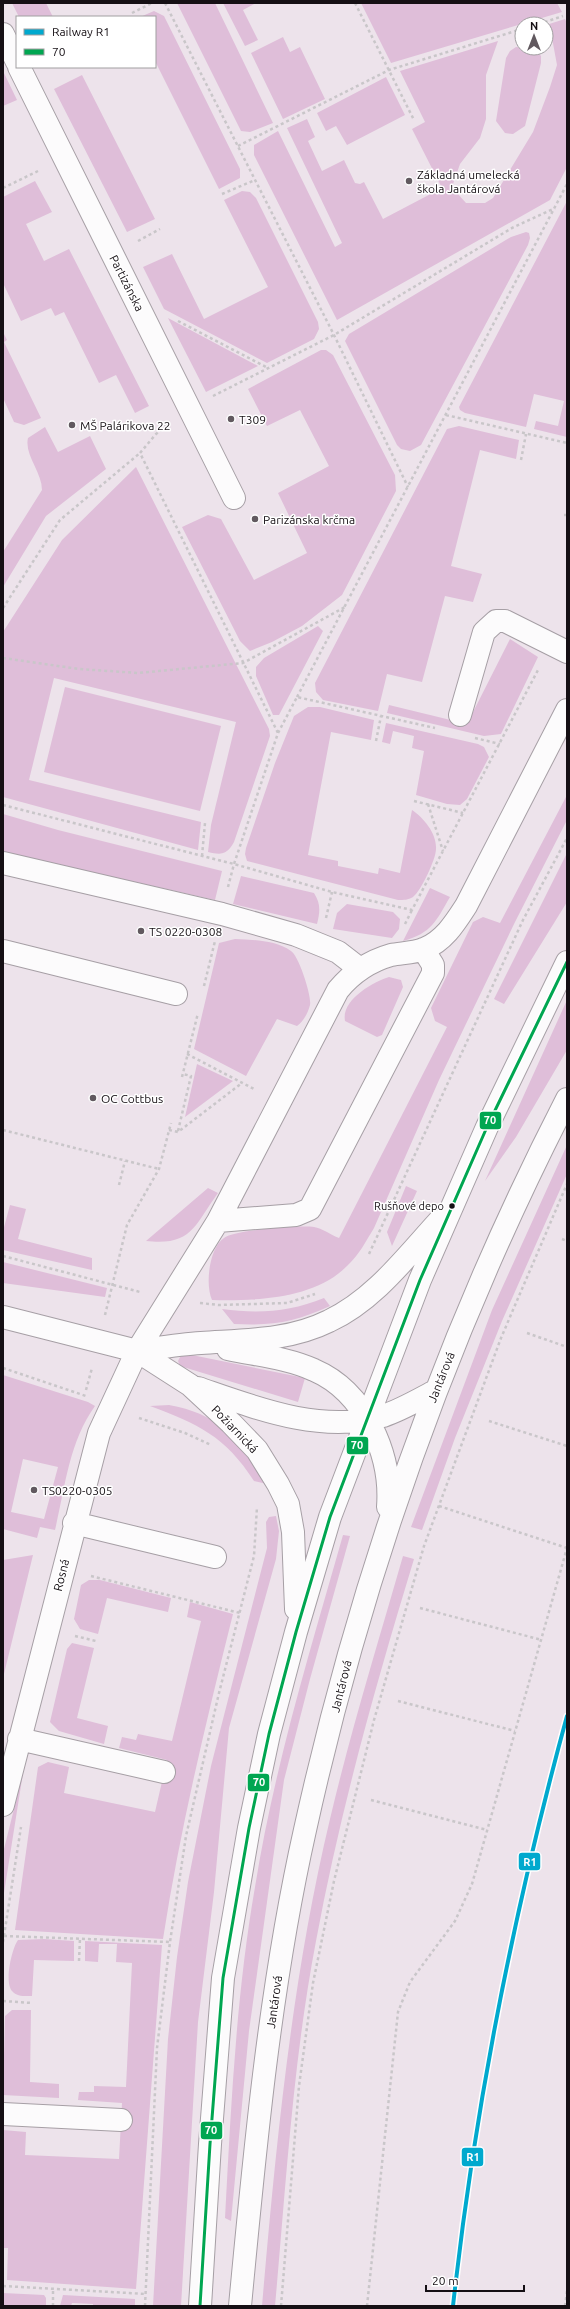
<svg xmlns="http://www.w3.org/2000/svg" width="570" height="2309" font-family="Ubuntu,sans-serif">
	<rect width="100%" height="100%" fill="#ede3eb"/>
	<path fill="#dfbed9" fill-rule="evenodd" d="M 12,3 L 46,3 L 53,17 L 19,17 Z
		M 177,3 L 215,3 L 273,123 L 250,132 L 241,131 Z
		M 223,3 L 256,3 L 243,10 L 258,40 L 245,46 Z
		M 361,3 L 557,3 L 562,12 L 391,63 Z
		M 154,11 L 164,16 L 240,169 L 240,178 L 219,189 L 155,61 L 155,17 L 140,17 Z
		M 565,19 L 567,23 L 567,167 L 550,200 L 337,320 L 254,155 L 254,145 L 278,131 L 335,247 L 342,243 L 287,128 L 307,119 L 315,137 L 308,141 L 322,171 L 344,160 L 355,183 L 360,184 L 364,182 L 383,219 L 442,188 L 412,129 L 425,122 L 400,71 L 498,41 L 486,75 L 486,119 L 480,138 L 460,164 L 453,184 L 457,193 L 466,203 L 485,203 L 493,198 L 533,132 L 550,87 L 557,65 L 552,38 L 546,36 L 546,25 Z
		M 283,37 L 290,52 L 300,47 L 325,99 L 283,119 L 251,53 Z
		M 516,47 L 535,49 L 541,56 L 541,63 L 525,126 L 513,134 L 505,133 L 496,121 L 506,58 L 510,51 Z
		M 3,71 L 17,100 L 3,106 Z
		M 82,75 L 155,219 L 127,232 L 54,89 Z
		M 386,77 L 405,115 L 347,145 L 336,126 L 326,131 L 317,113 Z
		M 35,181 L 52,212 L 26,224 L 44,261 L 69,249 L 149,406 L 135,413 L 116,375 L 99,383 L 64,312 L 55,316 L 51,308 L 21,321 L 3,283 L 3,197 Z
		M 242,191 L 250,192 L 256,198 L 318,322 L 319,329 L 314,339 L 267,363 L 164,309 L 143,267 L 172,254 L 204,319 L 268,287 L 224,200 Z
		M 567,201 L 567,437 L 534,429 L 536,421 L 558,426 L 564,401 L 534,394 L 526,427 L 465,413 L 460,410 L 459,407 Z
		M 526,232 L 529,233 L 530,238 L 528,245 L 421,445 L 410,451 L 401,449 L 397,445 L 345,341 L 349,334 L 511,237 Z
		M 168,318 L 258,366 L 206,392 Z
		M 3,332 L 7,340 L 4,342 L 41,418 L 24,425 L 14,422 L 3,398 Z
		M 321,350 L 326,350 L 333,355 L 395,475 L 396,491 L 342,595 L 302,626 L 272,642 L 250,651 L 240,641 L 182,527 L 208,515 L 221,519 L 254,580 L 307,553 L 278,493 L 329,466 L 300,410 L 267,426 L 248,389 Z
		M 459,426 L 519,440 L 516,459 L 480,450 L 451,566 L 482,574 L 473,602 L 445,596 L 422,682 L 387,674 L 378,711 L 323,700 L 316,692 L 315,683 L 447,429 Z
		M 45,427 L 58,452 L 90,436 L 106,469 L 46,516 L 3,587 L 3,552 L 42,490 C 42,472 24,455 28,438 Z
		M 136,467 L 269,729 L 270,736 L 234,842 C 227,855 221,855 208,852 L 211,825 L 236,722 L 54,678 L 29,780 L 201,822 L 198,850 L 3,797 L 3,632 L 62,540 Z
		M 318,626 L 323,631 L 279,715 L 273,715 L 256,676 L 256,667 L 264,658 Z
		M 510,639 L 538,657 L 501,734 L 484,736 L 387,713 L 389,705 L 467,724 Z
		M 65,687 L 221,726 L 200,811 L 44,772 Z
		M 308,707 L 320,707 L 374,720 L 371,740 L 331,732 L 308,855 L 338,861 L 338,866 L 378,874 L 379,868 L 400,873 L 412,810 C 424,818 437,834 436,849 C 436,859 421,891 413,897 C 408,900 404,900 398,900 L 247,861 L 245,854 L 246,848 L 275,763 L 294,716 Z
		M 386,723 L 478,744 L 484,747 L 489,757 L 467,799 L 460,805 L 447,804 L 416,795 L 424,751 L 412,748 L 414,736 L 393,731 L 390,744 L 382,742 Z
		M 567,795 L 567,820 L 515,922 L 439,1080 L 374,1228 C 366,1241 359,1255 348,1265 C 316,1299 256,1301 212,1300 C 205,1285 209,1248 224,1238 C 235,1230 299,1225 314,1227 C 322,1228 331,1235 339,1238 L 447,1027 L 435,1021 L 431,1008 L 473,922 L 483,917 L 500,923 Z
		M 3,814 L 58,830 L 222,871 L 215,900 L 3,852 Z
		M 567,853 L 567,902 L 504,1004 L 494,999 Z
		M 241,876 L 314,893 C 321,904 320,912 317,924 L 233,904 Z
		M 430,888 L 450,897 C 436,921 432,933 403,941 Z
		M 347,904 L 393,912 L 400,919 L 399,929 L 392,938 L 333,929 L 337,913 Z
		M 235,939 C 254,940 275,940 291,951 C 299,956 312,997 310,1005 C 308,1013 303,1022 297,1026 L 277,1019 L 246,1076 L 194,1049 L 219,943 Z
		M 389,977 L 401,980 L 403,987 L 382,1035 L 377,1037 L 345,1021 C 341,1000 373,982 389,977 Z
		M 567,1000 L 567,1050 L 516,1137 L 485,1181 Z
		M 197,1064 L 233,1081 L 185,1117 Z
		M 567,1145 L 567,1174 L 502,1321 L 455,1438 L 422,1530 L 411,1527 L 492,1310 Z
		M 406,1186 L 417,1191 L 392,1246 L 387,1232 Z
		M 208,1188 L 218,1193 C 194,1226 192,1246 146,1241 Z
		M 10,1205 L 26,1209 L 18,1239 L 92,1258 L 92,1270 L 3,1250 L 3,1231 Z
		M 3,1262 L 107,1288 L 105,1297 L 3,1283 Z
		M 324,1298 L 330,1306 C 295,1322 273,1326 234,1324 L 222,1309 C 258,1314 290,1312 324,1298 Z
		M 182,1353 L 305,1378 L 298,1402 L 180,1366 L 178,1361 Z
		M 3,1375 L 88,1402 L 95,1406 C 69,1442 65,1488 55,1530 L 40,1527 L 37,1538 L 3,1529 ZM 23,1459 L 58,1467 L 44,1519 L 11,1512 Z
		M 169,1405 C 224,1415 238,1441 267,1484 L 254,1481 C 225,1436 198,1424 150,1406 Z
		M 276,1516 L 279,1531 L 276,1559 L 229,1728 L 214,1892 L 198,2022 L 181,2306 L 153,2306 L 168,2039 L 177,1957 L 188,1882 L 211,1766 L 267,1548 L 266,1522 L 269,1517 Z
		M 343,1535 L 350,1536 L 310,1679 L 284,1780 L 249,2031 L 231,2221 L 225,2218 C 231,2107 236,1996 255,1887 C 274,1768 310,1651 343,1535 Z
		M 33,1555 L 3,1678 L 3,1560 Z
		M 403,1556 L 414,1559 C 376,1684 340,1811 316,1941 C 293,2061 286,2184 275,2306 L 262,2306 C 276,2143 292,1978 330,1819 C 351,1730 378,1643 403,1556 Z
		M 89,1580 L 100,1580 L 171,1598 L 168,1612 L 107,1598 L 98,1634 L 80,1629 L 74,1619 L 81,1585 Z
		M 190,1602 L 233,1614 C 206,1722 180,1829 163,1939 L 15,1930 L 38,1767 L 48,1762 L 69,1767 L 64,1793 L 155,1812 L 167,1760 L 119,1748 L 122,1737 L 136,1740 L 138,1734 L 172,1741 L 201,1621 L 187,1617 Z
		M 72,1643 L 94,1648 L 77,1718 L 108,1726 L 104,1744 L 59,1731 L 50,1722 L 67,1649 Z
		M 23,1773 L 4,1893 L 3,1903 L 3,1853 Z
		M 44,1939 L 74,1941 L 74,1961 L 34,1960 L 32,1996 C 25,1996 17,1997 12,1991 C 4,1982 12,1948 18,1940 Z
		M 85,1941 L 162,1945 L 136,2289 L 7,2280 L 8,2248 L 3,2248 L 3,2130 L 26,2132 L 25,2155 L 119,2159 L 122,2103 L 78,2100 L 79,2092 L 94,2092 L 94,2086 L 126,2087 L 132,1963 L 116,1962 L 117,1944 L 99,1944 L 98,1962 L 85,1961 Z
		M 12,2010 L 31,2010 L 30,2082 L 59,2084 L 59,2098 L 3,2095 L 5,2016 Z
		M 3,2293 L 44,2295 L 46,2298 L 46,2306 L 3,2306 Z
		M 63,2295 L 135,2299 L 135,2306 L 93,2306 L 93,2304 L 72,2303 L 71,2306 L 60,2306 Z"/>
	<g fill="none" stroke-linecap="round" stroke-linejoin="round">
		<defs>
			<path id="minor" d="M 3,34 L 17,62
				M 19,67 L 234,498
				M 460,715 L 484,632 L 496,621 L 505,621 L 567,652
				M 3,863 L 222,914 L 296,935 L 338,952 L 360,969
				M 3,951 L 176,994
				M 218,1221 L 296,1215 L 310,1209 L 433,973 L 433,965 L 423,949
				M 3,1317 L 137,1351 L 190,1385 L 231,1423 L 257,1450 L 278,1484 L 288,1504 L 293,1532 L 296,1609
				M 228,1349 C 256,1355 288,1358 314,1370 C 365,1392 392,1455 388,1507
				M 137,1351 C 158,1348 180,1344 201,1343 C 244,1340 289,1341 329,1321 C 374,1300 406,1257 439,1221
				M 198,1388 C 256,1408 321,1434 383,1416 C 401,1410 418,1400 435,1391
				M 74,1523 L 215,1557
				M 19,1739 L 164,1772
				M 3,1805 L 99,1433 L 137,1351 L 218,1221 L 338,990 C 352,973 370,961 391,955 C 401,953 414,953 424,949 C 444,941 455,923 466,906 L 567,710
				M 3,2114 L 121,2120
				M 200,2306 L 210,2144 L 223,1978 L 249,1828 L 269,1734 L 296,1632 L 330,1517 L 420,1280 L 487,1127 L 567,962
				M 240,2306 C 255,2147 270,1986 305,1830 C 361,1576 448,1330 567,1099"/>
		</defs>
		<use href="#minor" stroke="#a69fa5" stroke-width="24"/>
		<path stroke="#c9c6c9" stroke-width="2.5" stroke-dasharray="3 3" stroke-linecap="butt" d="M 165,3 L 334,335 L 408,487
			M 355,3 L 414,120
			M 132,13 L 152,3
			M 539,24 L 563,16
			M 238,146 L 389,70 L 522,29
			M 3,188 L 38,171
			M 222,194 L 255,180
			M 138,241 L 160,229
			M 178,321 L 268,368
			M 213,396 L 334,335 L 512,228 L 555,208
			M 446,415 L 567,443
			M 167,425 L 156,434 L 140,453 L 278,733
			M 521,460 L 526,434
			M 564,515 L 567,515
			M 3,608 L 60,520 L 140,453
			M 3,658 L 79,669 L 138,673 L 243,663 L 345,607
			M 297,697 L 567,184
			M 475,738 L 500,744
			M 376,741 L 381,716
			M 414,801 L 463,813
			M 428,804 L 443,851
			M 3,805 L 234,864 L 332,892 L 412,910 L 538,670
			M 202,856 L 205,823
			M 228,887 L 234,864 L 278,733 L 297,697 L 435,728
			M 326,918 L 332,892
			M 405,924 L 412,910
			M 204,986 L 215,941
			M 187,1054 L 254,1089
			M 182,1077 L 198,1013
			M 3,1130 L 159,1169
			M 169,1130 L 178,1132 L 242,1083
			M 178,1131 L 191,1076 L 183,1074
			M 119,1185 L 125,1161
			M 562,1239 L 567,1241
			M 369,1254 L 523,920 L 567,838
			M 3,1256 L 140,1292
			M 200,1303 L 219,1305 L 287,1303 L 315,1294
			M 105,1315 L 127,1225 L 159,1169 L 171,1123
			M 527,1333 L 567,1347
			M 3,1368 L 86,1396
			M 86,1390 L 92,1368
			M 139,1418 L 185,1433 L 211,1445
			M 489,1421 L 567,1446
			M 439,1506 L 567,1548
			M 91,1576 L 240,1613
			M 420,1608 L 542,1640
			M 75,1636 L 96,1641
			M 398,1701 L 515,1731
			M 371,1800 L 487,1830
			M 4,1936 L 170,1942
			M 3,1942 L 21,1827
			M 79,1961 L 80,1938
			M 3,2001 L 32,2003
			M 3,2286 L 146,2294
			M 53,2306 L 53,2289
			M 145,2306 L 157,2048 L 170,1942 L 186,1836 L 219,1693 L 254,1556 L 257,1507
			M 281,2306 L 299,2086 L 313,1983 L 334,1881 L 374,1720 L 424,1546 L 501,1338 L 567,1184
			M 367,2306 L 398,2012 L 410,1982 L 455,1921 L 472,1884 L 567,1548
			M 565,2306 L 567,2291"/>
		<use href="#minor" stroke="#fcfbfc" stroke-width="22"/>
		<defs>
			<path id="bus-1" d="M 200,2306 L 210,2144 L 223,1978 L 249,1828 L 269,1734 L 296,1632 L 330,1517 L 420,1280 L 487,1127 L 567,962"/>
		</defs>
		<use href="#bus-1" stroke="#fff" stroke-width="6"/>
		<use href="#bus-1" stroke="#00a651" stroke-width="3"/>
		<defs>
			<path id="rail-1" d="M 453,2306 C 475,2106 514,1910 567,1716"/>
		</defs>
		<use href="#rail-1" stroke="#fff" stroke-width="7"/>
		<use href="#rail-1" stroke="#00a9ce" stroke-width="4"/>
	</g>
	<g fill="#61595f" stroke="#fff" stroke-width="1.5">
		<circle cx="409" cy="181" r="4"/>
		<circle cx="231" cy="419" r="4"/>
		<circle cx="72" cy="425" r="4"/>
		<circle cx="255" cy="519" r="4"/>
		<circle cx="141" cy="931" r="4"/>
		<circle cx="93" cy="1098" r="4"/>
		<circle cx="34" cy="1490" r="4"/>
	</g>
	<circle fill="#150f14" stroke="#fff" stroke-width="1.5" cx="452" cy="1206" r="3.5"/>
	<g text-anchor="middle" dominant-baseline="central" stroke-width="3" stroke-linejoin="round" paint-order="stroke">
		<g font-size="11" fill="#150f14" stroke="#fff" text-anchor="end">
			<text x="444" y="1206">Rušňové depo</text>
		</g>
		<g font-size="12" fill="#150f14" stroke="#fff" text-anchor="start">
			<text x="417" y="174">Základná umelecká<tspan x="417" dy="14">škola Jantárová</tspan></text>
			<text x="239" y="419">T309</text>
			<text x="80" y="425">MŠ Palárikova 22</text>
			<text x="263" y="519">Parizánska krčma</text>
			<text x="149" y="931">TS 0220-0308</text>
			<text x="101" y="1098">OC Cottbus</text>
			<text x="42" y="1490">TS0220-0305</text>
		</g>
		<g font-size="12" fill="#150f14" stroke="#fff">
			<text transform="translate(127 283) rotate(63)">Partizánska</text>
			<text transform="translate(441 1377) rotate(-68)">Jantárová</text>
			<text transform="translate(235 1429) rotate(46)">Požiarnická</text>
			<text transform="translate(61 1575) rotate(-76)">Rosná</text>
			<text transform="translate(341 1686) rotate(-76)">Jantárová</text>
			<text transform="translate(274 2002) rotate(-82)">Jantárová</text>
		</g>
	</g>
	<g stroke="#fff" stroke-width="1.5">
		<rect x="479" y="1111" width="23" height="19" rx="4" fill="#00a651"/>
		<rect x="346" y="1436" width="23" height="19" rx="4" fill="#00a651"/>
		<rect x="247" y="1773" width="23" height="19" rx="4" fill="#00a651"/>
		<rect x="518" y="1852" width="23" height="19" rx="4" fill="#00a9ce"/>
		<rect x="200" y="2121" width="23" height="19" rx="4" fill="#00a651"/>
		<rect x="461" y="2147" width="23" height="20" rx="4" fill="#00a9ce"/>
	</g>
	<g font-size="11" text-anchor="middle" font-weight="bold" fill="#fff">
		<text x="490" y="1124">70</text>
		<text x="357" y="1449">70</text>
		<text x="259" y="1786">70</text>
		<text x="530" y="1866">R1</text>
		<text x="211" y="2134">70</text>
		<text x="473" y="2161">R1</text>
	</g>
	<rect width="570" height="2309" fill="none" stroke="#150f14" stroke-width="8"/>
	<rect x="16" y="16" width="140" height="52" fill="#ffffff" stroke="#a19fa1"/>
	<rect x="24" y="29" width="20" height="6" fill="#00a9ce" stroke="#a19fa1"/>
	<text x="52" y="36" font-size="12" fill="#150f14">Railway R1</text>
	<rect x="24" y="49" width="20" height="6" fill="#00a651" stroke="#a19fa1"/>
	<text x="52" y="56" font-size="12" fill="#150f14">70</text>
	<g transform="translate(534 36)"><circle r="19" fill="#ffffff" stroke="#a19fa1"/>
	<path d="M0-3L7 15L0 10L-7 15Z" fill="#61595f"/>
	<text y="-6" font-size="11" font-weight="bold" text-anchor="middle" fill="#150f14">N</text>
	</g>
	<path d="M426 2285v6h98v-6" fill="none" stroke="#150f14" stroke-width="2"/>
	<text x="432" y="2285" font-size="12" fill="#150f14" stroke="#ffffff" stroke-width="3" paint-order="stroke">20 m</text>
</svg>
